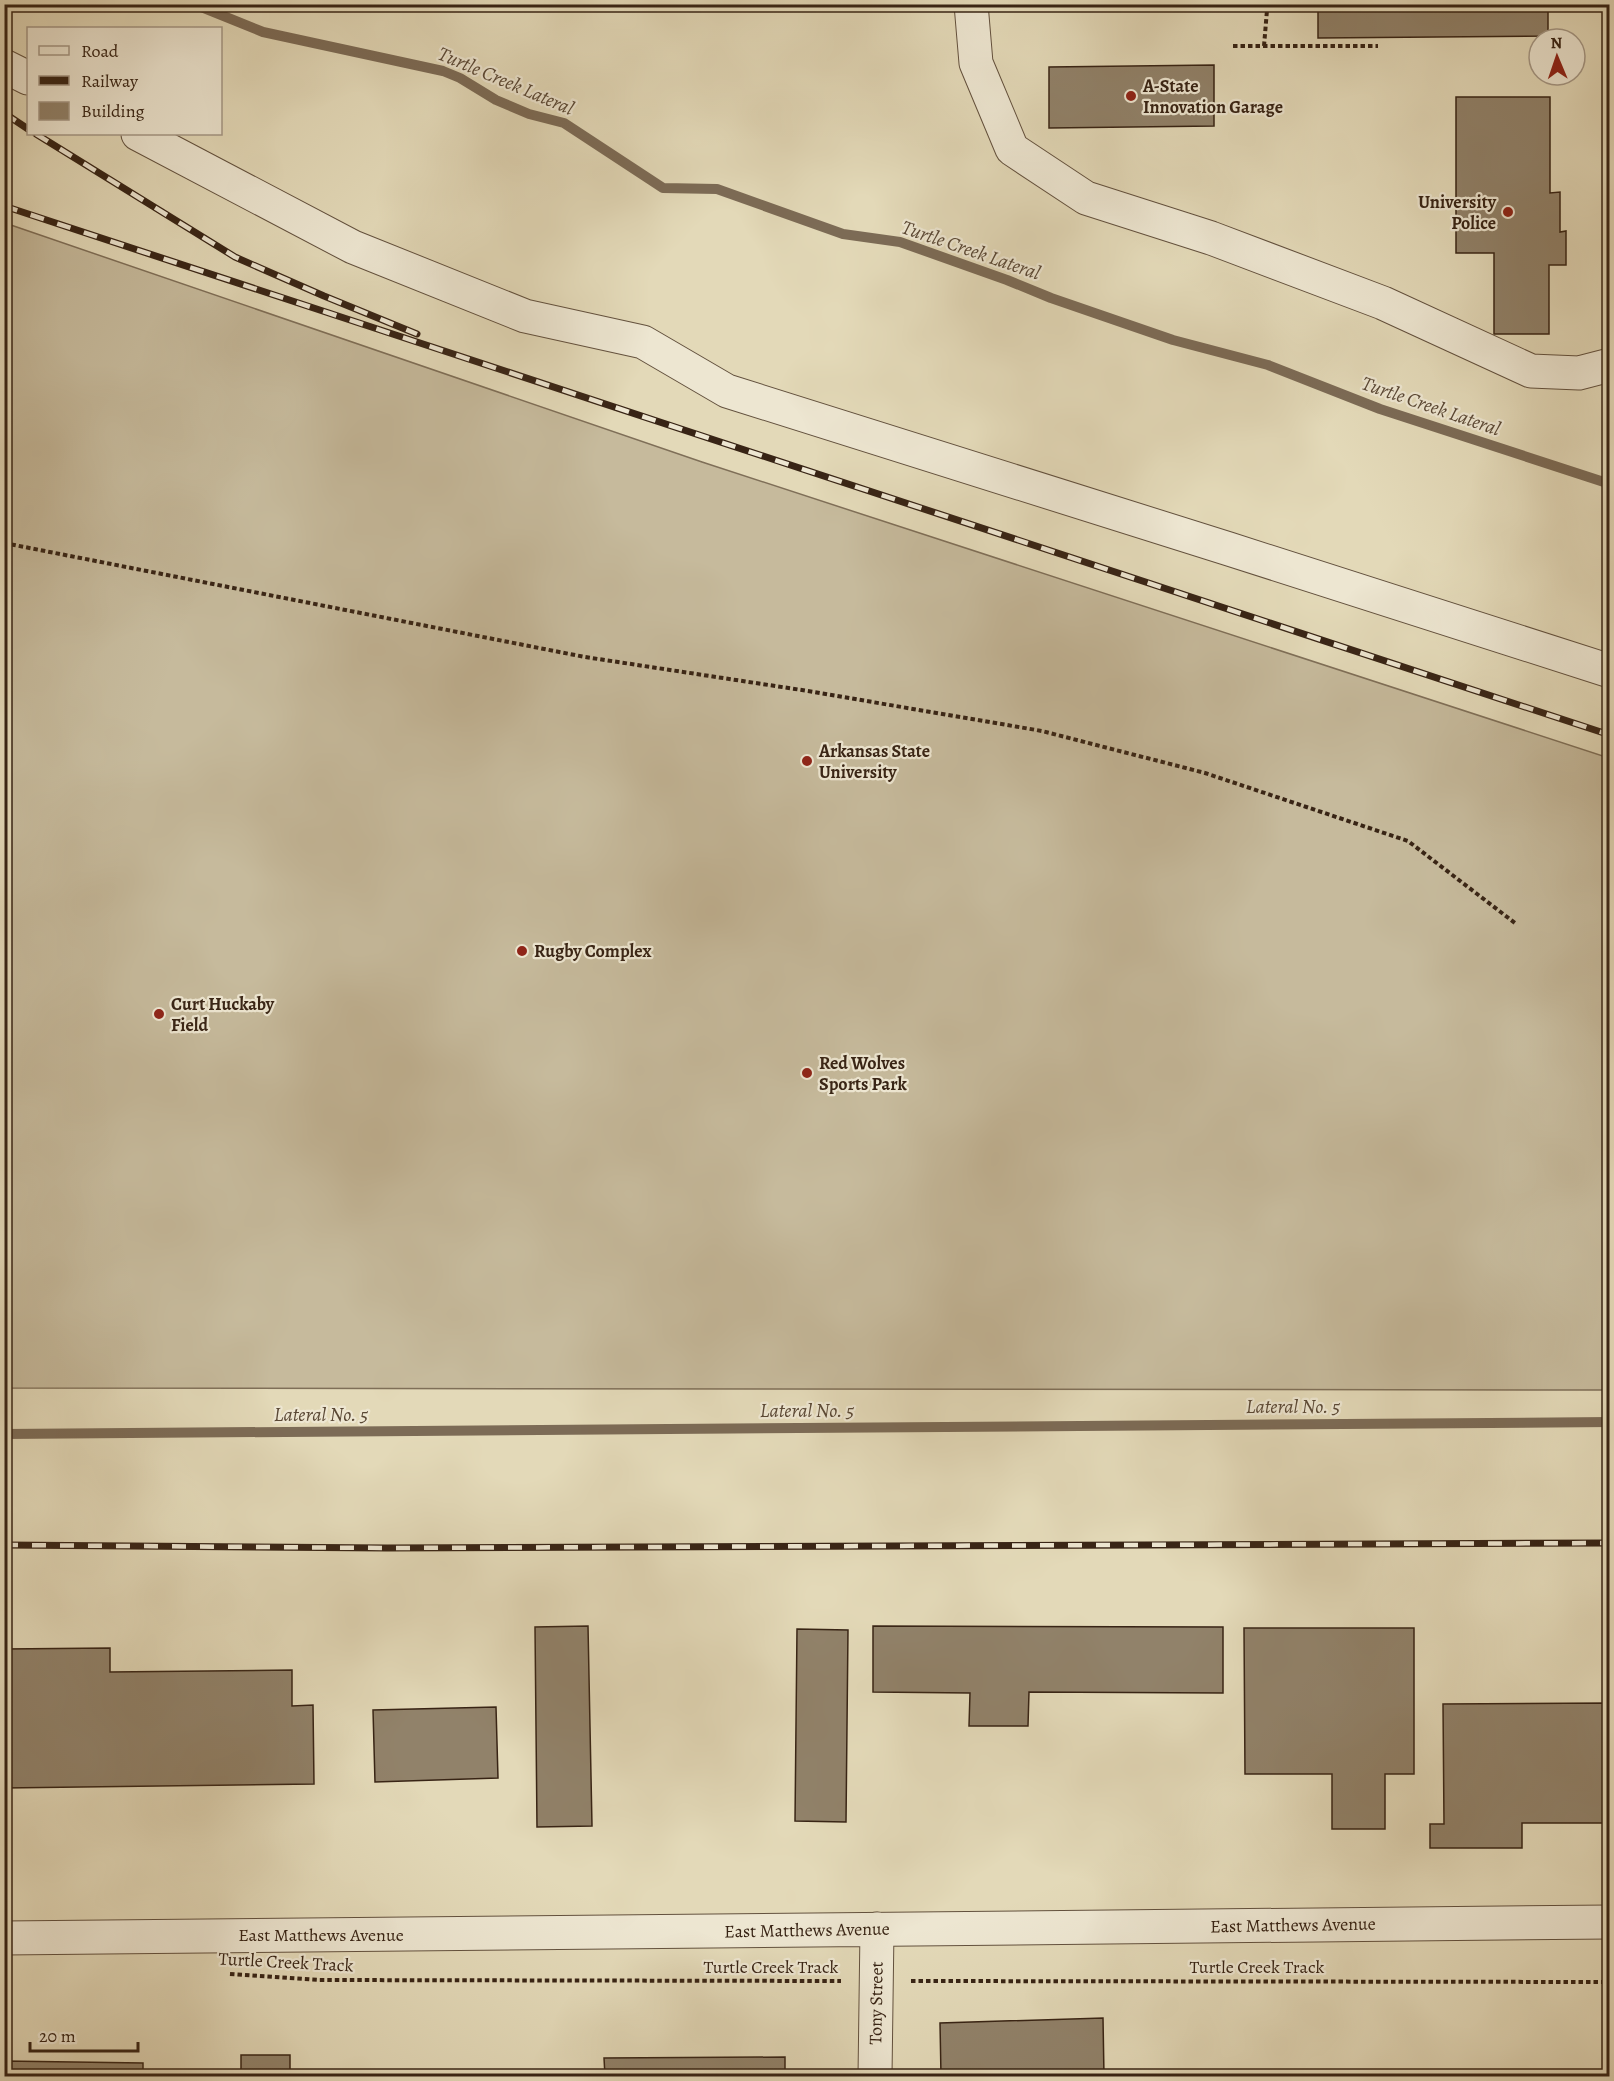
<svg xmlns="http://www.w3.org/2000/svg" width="1614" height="2081" font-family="Alegreya,serif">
	<rect width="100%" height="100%" fill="#e3d9b8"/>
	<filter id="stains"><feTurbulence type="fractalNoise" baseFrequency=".00333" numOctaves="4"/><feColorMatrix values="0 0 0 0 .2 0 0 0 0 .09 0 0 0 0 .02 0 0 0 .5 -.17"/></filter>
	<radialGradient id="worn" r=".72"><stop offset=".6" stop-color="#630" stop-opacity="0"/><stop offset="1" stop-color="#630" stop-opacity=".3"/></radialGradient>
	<path fill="#c6ba9c" stroke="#7f6f58" stroke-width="1.5" d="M 5,223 L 702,462 L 1609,758 L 1609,1390 L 5,1388 Z"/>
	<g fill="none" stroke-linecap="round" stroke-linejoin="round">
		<path stroke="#7c6b56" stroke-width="10" d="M 194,4 L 263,32 L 443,71 L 460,78 L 496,100 L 529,114 L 564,123 L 663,188 L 717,189 L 843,234 L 900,242 L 1007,280 L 1051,298 L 1173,340 L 1268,365 L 1380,409 L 1610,484
			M 4,1434 L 1610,1422"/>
	</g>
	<path fill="#91826a" stroke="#382415" stroke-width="1.5" d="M 1318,4 L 1548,4 L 1548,36 L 1318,38 Z
		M 1214,65 L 1214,126 L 1049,128 L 1049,67 Z
		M 1456,97 L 1550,97 L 1550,193 L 1560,192 L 1560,232 L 1566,231 L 1566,265 L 1549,265 L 1549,334 L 1494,334 L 1494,253 L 1456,253 Z
		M 588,1626 L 592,1826 L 537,1827 L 535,1627 Z
		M 873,1626 L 1223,1627 L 1223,1693 L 1029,1692 L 1028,1726 L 969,1726 L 970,1693 L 873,1692 Z
		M 1244,1628 L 1414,1628 L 1414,1774 L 1385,1774 L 1385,1829 L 1332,1829 L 1332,1774 L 1245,1774 Z
		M 797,1629 L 848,1630 L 846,1822 L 795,1821 Z
		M 110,1648 L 110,1672 L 292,1670 L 292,1706 L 313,1705 L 314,1784 L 4,1788 L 4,1649 Z
		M 1610,1703 L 1610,1823 L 1522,1823 L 1522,1848 L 1430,1848 L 1430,1824 L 1444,1824 L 1443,1704 Z
		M 496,1707 L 498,1778 L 375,1782 L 373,1710 Z
		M 1103,2018 L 1104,2076 L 941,2076 L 940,2023 Z
		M 241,2055 L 290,2055 L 290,2076 L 241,2076 Z
		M 785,2057 L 785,2076 L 605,2076 L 604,2058 Z
		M 4,2061 L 143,2063 L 143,2076 L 4,2076 Z"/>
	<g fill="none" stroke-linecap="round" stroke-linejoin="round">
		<defs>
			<path id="minor" d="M 971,4 L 976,63 L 1012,149 L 1086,198 L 1211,238 L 1383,303 L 1531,371 L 1579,373 L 1610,365
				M 4,66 L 28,78
				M 138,134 L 353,247 L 525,316 L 643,342 L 727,391 L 1229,549 L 1610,671
				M 4,1938 L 1610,1922
				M 875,2076 L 877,1929"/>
		</defs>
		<use href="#minor" stroke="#63513e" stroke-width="35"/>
		<path stroke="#382415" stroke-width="4" stroke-dasharray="4.5 3" stroke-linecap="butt" d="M 1233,46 L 1378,46
			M 1264,46 L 1267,10 L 1272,4
			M 4,543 L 585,657 L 808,691 L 1042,731 L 1205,773 L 1408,841 L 1515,923
			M 230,1974 L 319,1980 L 841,1981
			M 911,1981 L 1610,1982"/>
		<use href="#minor" stroke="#ede6d1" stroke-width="33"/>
		<defs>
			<path id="rail" d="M 4,113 L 28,129
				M 36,134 L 235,257 L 324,296 L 417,334
				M 4,206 L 1610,735
				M 4,1545 L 387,1548 L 1610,1543"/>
		</defs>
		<use href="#rail" stroke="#382415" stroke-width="7"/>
		<use href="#rail" stroke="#ede6d1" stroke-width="4.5" stroke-dasharray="14" stroke-linecap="butt"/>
	</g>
	<g fill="#8f2418" stroke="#ede6d1" stroke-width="2">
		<circle cx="1131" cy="96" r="6"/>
		<circle cx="1508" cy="212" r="6"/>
		<circle cx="807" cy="761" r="6"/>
		<circle cx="522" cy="951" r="6"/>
		<circle cx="159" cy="1014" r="6"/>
		<circle cx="807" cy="1073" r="6"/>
	</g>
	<g text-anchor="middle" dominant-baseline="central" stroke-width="4.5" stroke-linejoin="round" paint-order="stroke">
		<g font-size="18" font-weight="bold" fill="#382415" stroke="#ede6d1" text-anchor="start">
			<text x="1143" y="86">A-State<tspan x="1143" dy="21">Innovation Garage</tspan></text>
			<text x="1496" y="202" text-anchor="end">University<tspan x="1496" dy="21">Police</tspan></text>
			<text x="819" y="751">Arkansas State<tspan x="819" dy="21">University</tspan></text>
			<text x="534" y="951">Rugby Complex</text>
			<text x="171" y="1004">Curt Huckaby<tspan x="171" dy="21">Field</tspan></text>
			<text x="819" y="1063">Red Wolves<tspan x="819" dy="21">Sports Park</tspan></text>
		</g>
		<g font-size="18" fill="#382415" stroke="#ede6d1">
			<text transform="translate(1293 1925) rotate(-1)">East Matthews Avenue</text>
			<text transform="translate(807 1930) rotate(-1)">East Matthews Avenue</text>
			<text x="321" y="1935">East Matthews Avenue</text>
			<text transform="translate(286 1962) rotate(3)">Turtle Creek Track</text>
			<text x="771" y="1967">Turtle Creek Track</text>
			<text x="1257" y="1967">Turtle Creek Track</text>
			<text transform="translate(876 2003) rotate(-89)">Tony Street</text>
		</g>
		<g font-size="20" font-style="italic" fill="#5a4835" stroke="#ede6d1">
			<text transform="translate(506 81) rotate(23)">Turtle Creek Lateral</text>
			<text transform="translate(971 250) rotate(19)">Turtle Creek Lateral</text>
			<text transform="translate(1431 406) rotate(19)">Turtle Creek Lateral</text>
			<text x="1293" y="1406">Lateral No. 5</text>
			<text x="807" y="1410">Lateral No. 5</text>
			<text x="321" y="1414">Lateral No. 5</text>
		</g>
	</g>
	<rect width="1614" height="2081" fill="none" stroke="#e3d9b8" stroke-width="24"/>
	<rect x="6" y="6" width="1602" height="2069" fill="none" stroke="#382415" stroke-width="3"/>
	<rect x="12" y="12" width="1590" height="2057" fill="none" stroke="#382415" stroke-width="1.5"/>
	<rect x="27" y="27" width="195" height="108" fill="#ede6d1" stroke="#a59886" stroke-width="1.5"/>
	<rect x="39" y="46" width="30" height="9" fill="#ede6d1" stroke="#a59886" stroke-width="1.5"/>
	<text x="81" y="57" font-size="18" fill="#382415">Road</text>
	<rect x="39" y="76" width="30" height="9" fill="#382415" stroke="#a59886" stroke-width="1.5"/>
	<text x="81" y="87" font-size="18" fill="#382415">Railway</text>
	<rect x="39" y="102" width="30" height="18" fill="#91826a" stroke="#a59886" stroke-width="1.5"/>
	<text x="81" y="117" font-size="18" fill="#382415">Building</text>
	<g transform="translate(1557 57) rotate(358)"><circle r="28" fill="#ede6d1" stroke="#a59886" stroke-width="1.5"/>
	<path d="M0-4.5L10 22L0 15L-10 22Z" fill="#8f2418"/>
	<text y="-9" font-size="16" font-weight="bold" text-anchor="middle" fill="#382415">N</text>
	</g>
	<path d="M30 2042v9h108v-9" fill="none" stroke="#382415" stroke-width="3"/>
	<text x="39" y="2042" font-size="18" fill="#382415" stroke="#ede6d1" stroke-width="4.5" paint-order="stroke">20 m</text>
	<rect width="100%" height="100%" filter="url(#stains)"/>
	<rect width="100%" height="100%" fill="url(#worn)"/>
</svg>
